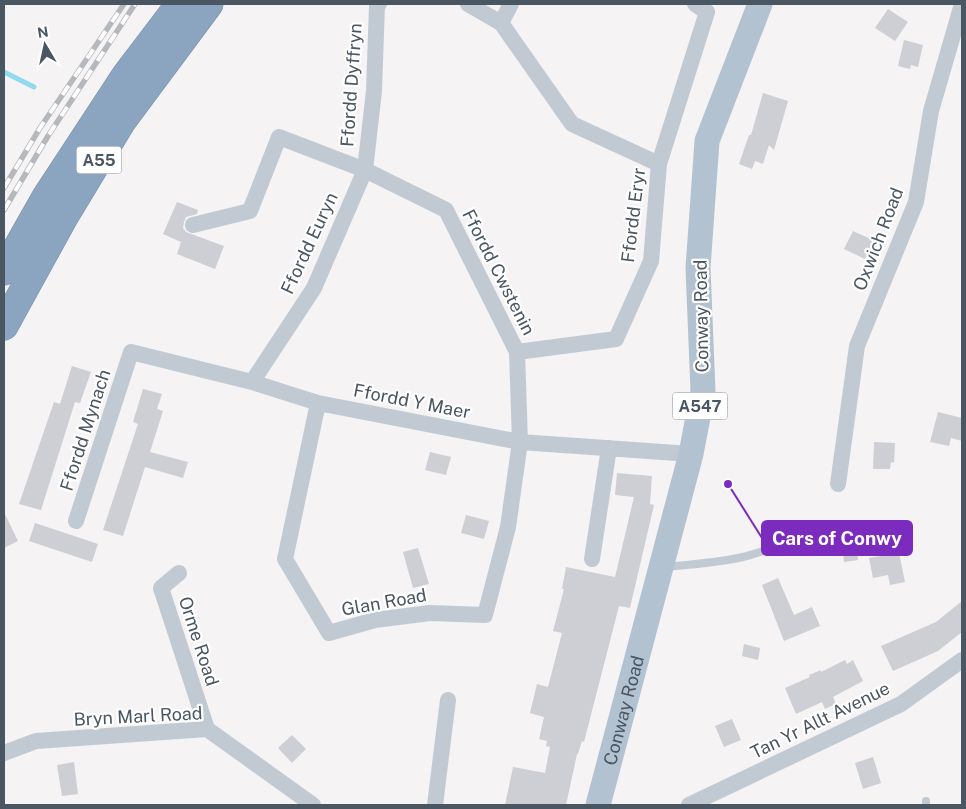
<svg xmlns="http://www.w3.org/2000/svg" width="966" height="809" font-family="'Public Sans',sans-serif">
	<rect width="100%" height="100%" fill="#f5f3f3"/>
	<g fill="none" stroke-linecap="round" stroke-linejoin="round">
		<path stroke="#90daee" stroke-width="5" d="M 4,72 L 34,87"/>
	</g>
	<path fill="#cdcfd5" d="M 888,9 L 908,22 L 895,41 L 875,28 Z
		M 904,40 L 923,45 L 918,67 L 911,65 L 910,69 L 898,66 Z
		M 763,93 L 788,101 L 774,150 L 769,145 L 763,164 L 755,161 L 752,169 L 739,164 L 749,135 L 751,135 Z
		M 177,202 L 198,210 L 197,214 L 186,217 L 184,222 L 183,228 L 186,232 L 224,246 L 215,269 L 177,254 L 181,242 L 163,234 Z
		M 853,231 L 873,240 L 865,259 L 844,249 Z
		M 72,366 L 91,372 L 80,403 L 75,402 L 41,510 L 19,504 L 54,402 L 60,404 Z
		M 143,389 L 162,394 L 157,409 L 163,411 L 150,452 L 188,462 L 183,478 L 145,467 L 123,536 L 103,530 L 138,424 L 133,422 Z
		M 938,412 L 962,418 L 962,441 L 951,438 L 949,446 L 930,442 Z
		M 874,442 L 895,443 L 894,463 L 891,462 L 890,469 L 873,469 Z
		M 430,452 L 451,457 L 446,475 L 425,470 Z
		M 617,473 L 652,476 L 650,504 L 654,505 L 630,608 L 619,606 L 584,742 L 582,741 L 578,754 L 577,754 L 566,805 L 505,805 L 513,767 L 545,773 L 550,747 L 546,746 L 547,741 L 539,739 L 544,717 L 530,713 L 537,684 L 548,687 L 562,633 L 553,631 L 564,589 L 562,589 L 566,567 L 615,577 L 634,497 L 615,495 Z
		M 4,512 L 18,541 L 4,548 Z
		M 466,515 L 489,521 L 484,539 L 461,533 Z
		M 35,523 L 98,544 L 92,562 L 29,541 Z
		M 856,541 L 858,560 L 844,562 L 842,543 Z
		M 418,548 L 429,584 L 413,588 L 403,552 Z
		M 899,553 L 905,582 L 890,585 L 888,575 L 873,578 L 869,558 Z
		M 778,578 L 794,615 L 812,607 L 820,626 L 784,641 L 762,585 Z
		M 962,601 L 962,632 L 938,651 L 893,671 L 881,646 L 936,622 Z
		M 744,644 L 760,648 L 758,660 L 742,656 Z
		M 845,660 L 847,664 L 853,660 L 863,681 L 833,697 L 836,704 L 825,709 L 822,702 L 796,714 L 785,688 L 810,677 L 809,675 L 821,670 L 821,672 Z
		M 732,719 L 741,740 L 724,747 L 715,726 Z
		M 292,735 L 306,749 L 292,763 L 278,748 Z
		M 873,757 L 881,783 L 863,789 L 855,763 Z
		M 74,762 L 78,794 L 62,796 L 57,765 Z"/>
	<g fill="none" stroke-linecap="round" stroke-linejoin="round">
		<defs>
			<path id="highway" d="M 4,271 L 46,197 L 126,75 L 180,4
				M 4,326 L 64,217 L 122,121 L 209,4"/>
		</defs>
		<use href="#highway" stroke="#7690ad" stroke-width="29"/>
		<path stroke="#c1cad2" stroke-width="8" d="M 666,567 C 691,564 718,563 743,557 C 760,553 775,547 791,541
			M 926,805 L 926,801"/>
		<path stroke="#c1cad2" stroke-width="16" d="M 468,4 L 501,23 L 572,124 L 659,164
			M 501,23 L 511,4
			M 193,225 L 250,211 L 279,137 L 365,170 L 446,210 L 517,352 L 520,442 L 508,527 L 485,615 L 430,613 L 375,620 L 329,633 L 285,559 L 318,403
			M 517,352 L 616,339 L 651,261 L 659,164 L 707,12 L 695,4
			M 252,382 L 314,288 L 365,170 L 374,91 L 377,5 L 379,4
			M 838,484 L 857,346 L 916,202 L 931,111 L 962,4
			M 76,521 L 131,352 L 252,382 L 318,403 L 520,442 L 691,454
			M 592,559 L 609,448
			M 179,573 L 161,588 L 207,729
			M 4,753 L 36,741 L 207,729 L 313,805
			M 435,805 L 448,700
			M 689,805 L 901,704 L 962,660"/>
		<path stroke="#b3c2d1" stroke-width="25" id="s1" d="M 598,805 L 691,454 L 703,391 L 698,268 L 707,141 L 760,4"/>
		<use href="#highway" stroke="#8ba5c1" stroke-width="28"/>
		<defs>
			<path id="rail" d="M 4,188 L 40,128 L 124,4
				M 4,210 L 48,136 L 135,4"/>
		</defs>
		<use href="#rail" stroke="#b5b8bd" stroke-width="5.5"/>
		<use href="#rail" stroke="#fff" stroke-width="4" stroke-dasharray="11" stroke-linecap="butt"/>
	</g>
	<g text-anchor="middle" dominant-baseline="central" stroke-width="4.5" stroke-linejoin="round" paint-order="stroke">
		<g fill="#fff" stroke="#808990" stroke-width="1">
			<rect x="76.5" y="146.5" width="45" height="27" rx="4"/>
			<rect x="672.5" y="392.5" width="55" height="27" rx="4"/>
		</g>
		<g font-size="16" font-weight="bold" fill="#4a5661">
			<text x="99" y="160">A55</text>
			<text x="700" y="406">A547</text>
		</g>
		<g font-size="18" fill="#4a5661" stroke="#fff">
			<text transform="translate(351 85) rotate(-86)">Ffordd Dyffryn</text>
			<text transform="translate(633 215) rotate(-83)">Ffordd Eryr</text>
			<text transform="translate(878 239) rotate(-69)">Oxwich Road</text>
			<text transform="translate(309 243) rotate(-65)">Ffordd Euryn</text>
			<text transform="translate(499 272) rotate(63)">Ffordd Cwstenin</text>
			<text transform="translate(701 316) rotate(-91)">Conway Road</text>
			<text transform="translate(412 401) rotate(11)">Ffordd Y Maer</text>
			<text transform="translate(85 430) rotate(-72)">Ffordd Mynach</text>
			<text transform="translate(384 602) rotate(-10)">Glan Road</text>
			<text transform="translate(199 641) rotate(72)">Orme Road</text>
			<text stroke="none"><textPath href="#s1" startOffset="98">Conway Road</textPath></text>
			<text transform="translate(138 716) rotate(-3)">Bryn Marl Road</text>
			<text transform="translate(820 720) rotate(-26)">Tan Yr Allt Avenue</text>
		</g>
	</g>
	<path fill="none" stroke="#7b2cbf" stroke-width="2" d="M728 484L762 538"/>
	<circle fill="#7b2cbf" stroke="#fff" stroke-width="2" cx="728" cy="484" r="5"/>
	<rect fill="#7b2cbf" stroke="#7b2cbf" stroke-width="2" x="762" y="521" width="150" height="34" rx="5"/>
	<g font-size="19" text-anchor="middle" font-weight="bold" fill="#fff">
		<text x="837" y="545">Cars of Conwy</text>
	</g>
	<rect width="966" height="809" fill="none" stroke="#4a5661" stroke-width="10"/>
	<g transform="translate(45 45) rotate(351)" stroke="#ffffff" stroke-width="4" paint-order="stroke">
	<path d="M0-4L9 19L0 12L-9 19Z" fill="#4a5661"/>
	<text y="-8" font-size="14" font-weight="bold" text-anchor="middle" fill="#4a5661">N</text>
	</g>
</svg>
